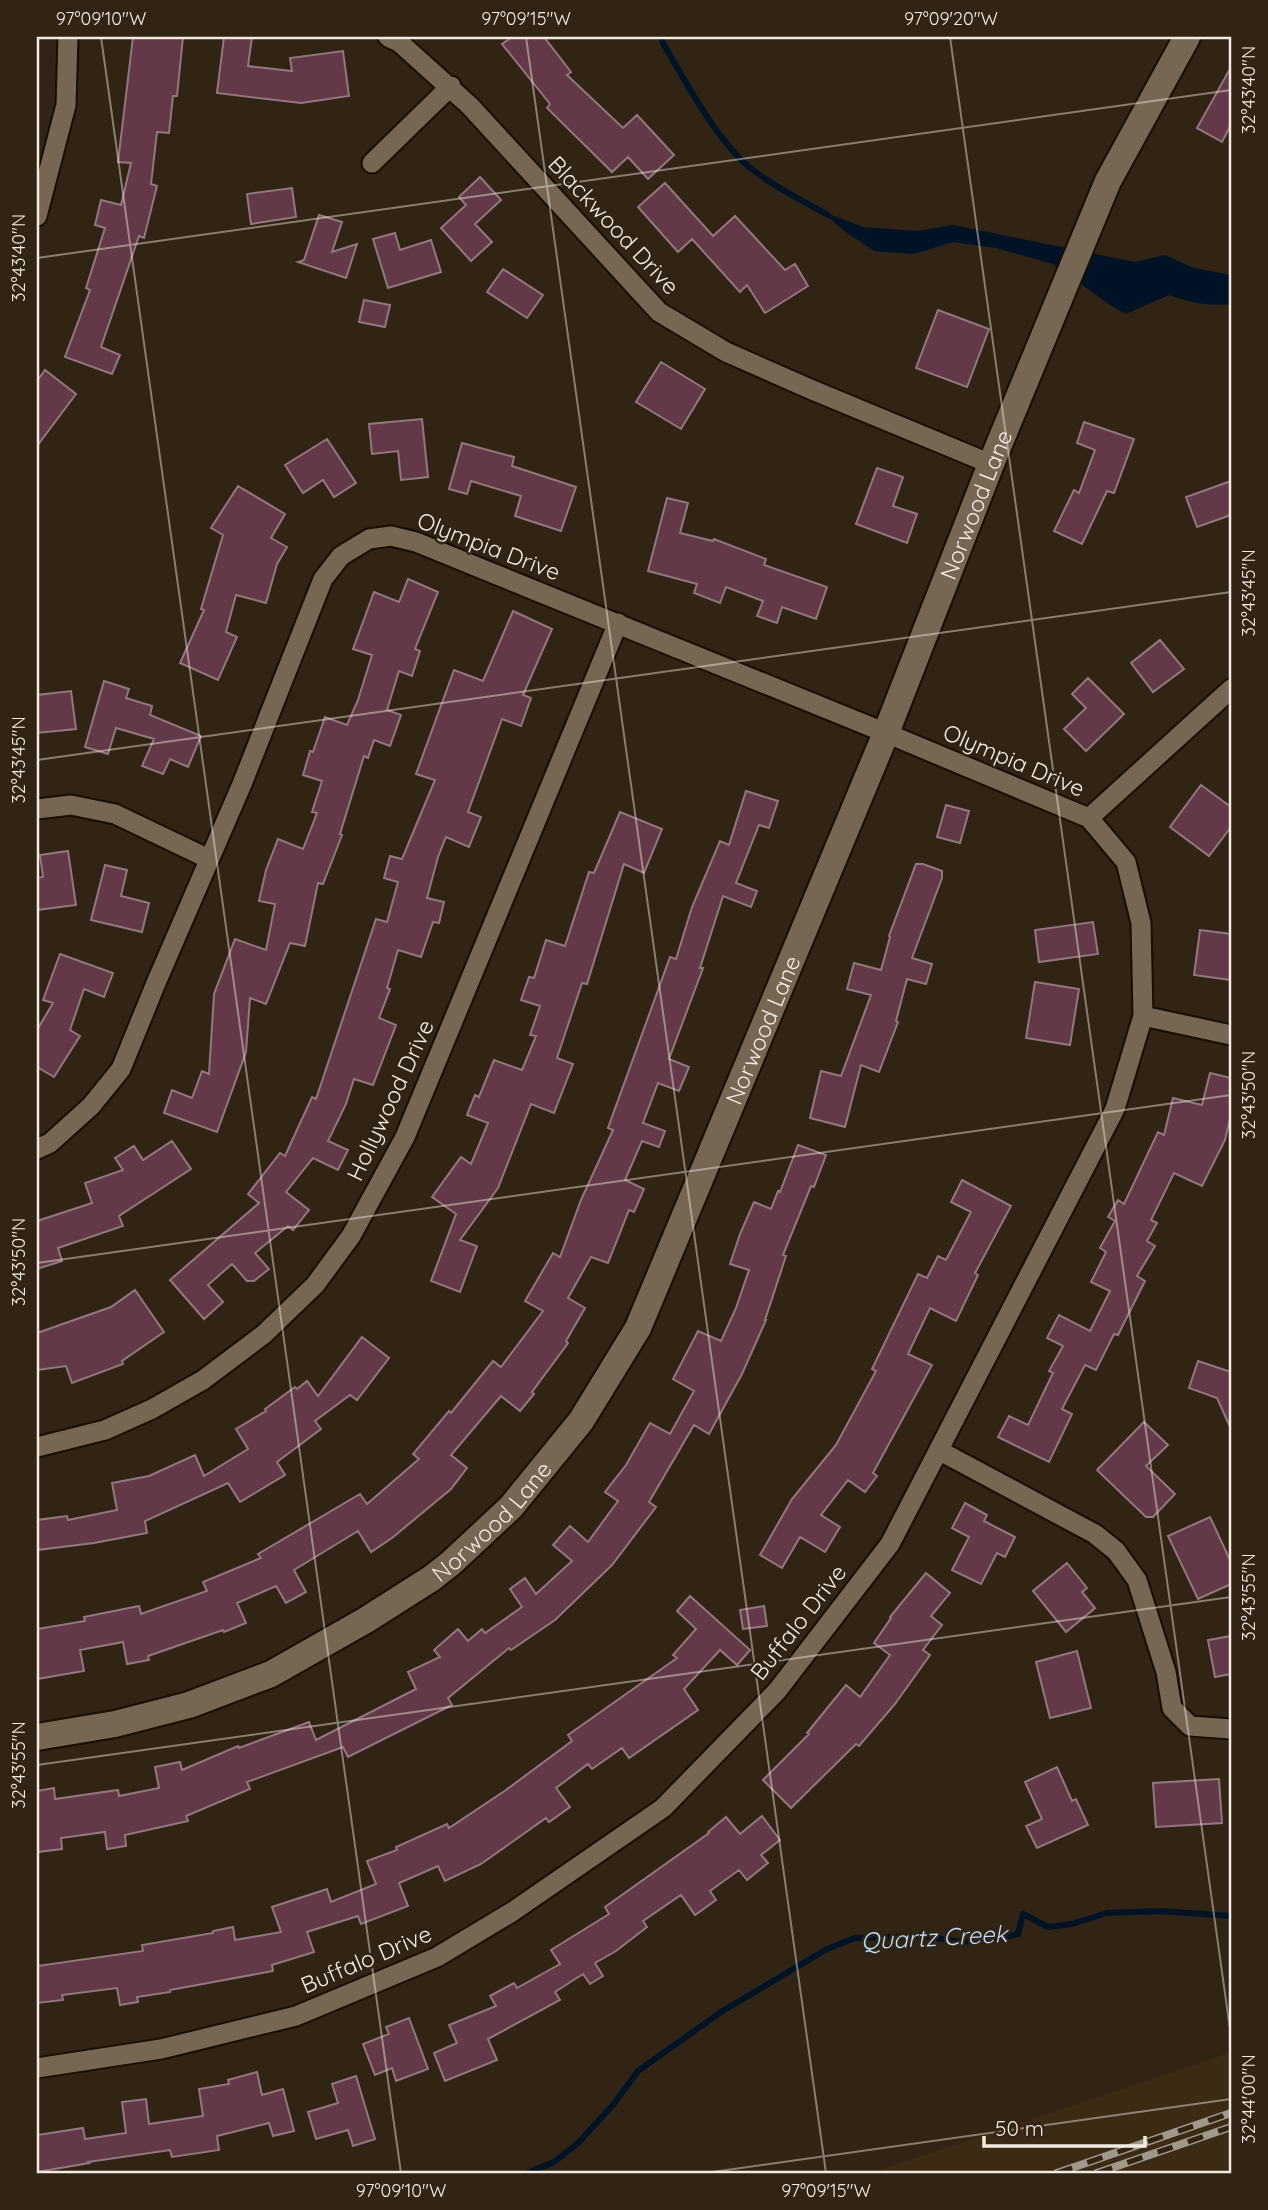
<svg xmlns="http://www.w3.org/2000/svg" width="1268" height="2210" font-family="Quicksand,sans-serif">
	<rect width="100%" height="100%" fill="#312414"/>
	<path fill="#3b2b14" d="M 1231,2052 L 1231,2173 L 871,2173 L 1197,2064 Z"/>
	<path fill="#001326" d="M 821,211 L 863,227 L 917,231 L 953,225 L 1135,262 L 1165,255 L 1194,268 L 1231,275 L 1231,304 C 1208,306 1191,303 1169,295 L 1126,314 L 1110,305 L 1053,264 L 996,248 L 953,242 L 914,254 L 874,251 L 847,233 Z"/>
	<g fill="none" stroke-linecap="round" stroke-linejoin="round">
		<path stroke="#001326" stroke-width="6" d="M 662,37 L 663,43 C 685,81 716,139 749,167 C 773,186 801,200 828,215
			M 527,2173 L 554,2162 L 578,2143 L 613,2105 L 638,2071 L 721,2012 L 827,1949 L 855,1938 L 924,1936 L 962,1942 L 999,1939 L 1018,1934 L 1023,1914 L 1048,1927 L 1072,1924 L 1107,1913 L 1160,1911 L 1231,1916"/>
	</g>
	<path fill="#633947" stroke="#91787f" stroke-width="2" d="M 133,37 L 183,37 L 177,96 L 173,96 L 169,133 L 157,132 L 151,184 L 157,186 L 144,238 L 139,236 L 101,347 L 120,355 L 112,374 L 65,357 L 90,290 L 86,288 L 105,228 L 95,225 L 101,200 L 121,205 L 131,163 L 118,162 Z
		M 224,37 L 252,37 L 248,66 L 292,71 L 290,58 L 343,51 L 349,96 L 301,103 L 217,93 Z
		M 512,37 L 544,37 L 571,72 L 567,75 L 623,128 L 637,115 L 674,155 L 648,179 L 628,157 L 612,172 L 547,108 L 550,104 L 502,44 Z
		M 1231,67 L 1231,125 L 1222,142 L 1197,128 Z
		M 480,177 L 501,200 L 475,224 L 492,242 L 471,261 L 441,228 L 466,205 L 459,197 Z
		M 665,183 L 713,236 L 735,216 L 785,270 L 795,264 L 808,286 L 765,313 L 747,285 L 740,292 L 692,239 L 678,252 L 638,207 Z
		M 292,188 L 296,217 L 251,224 L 247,194 Z
		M 319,215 L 342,222 L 332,252 L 357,244 L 346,278 L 298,262 L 304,260 Z
		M 395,233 L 400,250 L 431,240 L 441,272 L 388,288 L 373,239 Z
		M 503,269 L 543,295 L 527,318 L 487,292 Z
		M 364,300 L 390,305 L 385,327 L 359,322 Z
		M 938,310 L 989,329 L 967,387 L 916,368 Z
		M 661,362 L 705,389 L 681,429 L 636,402 Z
		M 45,370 L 76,394 L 37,446 L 37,381 Z
		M 422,419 L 428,477 L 401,480 L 398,451 L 372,454 L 369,424 Z
		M 1084,422 L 1134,439 L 1114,493 L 1107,491 L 1082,544 L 1054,531 L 1074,490 L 1079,493 L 1095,450 L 1077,443 Z
		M 327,439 L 356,483 L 334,497 L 323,480 L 303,493 L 285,465 Z
		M 462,443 L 514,457 L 512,466 L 576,487 L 561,531 L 515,516 L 521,496 L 471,481 L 467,494 L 449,489 Z
		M 877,468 L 903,477 L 893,506 L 917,514 L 907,543 L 856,524 Z
		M 1231,481 L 1231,515 L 1197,527 L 1186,497 Z
		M 238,486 L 285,514 L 271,538 L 287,547 L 277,564 L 266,603 L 236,595 L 226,632 L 237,637 L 218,680 L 180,663 L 204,610 L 201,609 L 223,535 L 211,528 Z
		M 667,498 L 688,503 L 680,533 L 713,541 L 714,539 L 766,559 L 764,565 L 827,587 L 816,619 L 782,607 L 777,623 L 757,616 L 763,601 L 726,587 L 720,603 L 694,593 L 697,584 L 648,571 Z
		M 408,579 L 438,592 L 415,649 L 420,651 L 412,676 L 399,671 L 387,710 L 401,715 L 390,746 L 374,740 L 368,758 L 364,756 L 340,834 L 342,835 L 323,884 L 318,883 L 305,946 L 290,943 L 266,1004 L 250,998 L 246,1052 L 217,1132 L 164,1113 L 172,1090 L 192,1098 L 202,1071 L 209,1074 L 214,994 L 235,939 L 266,950 L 275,904 L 259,901 L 266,870 L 278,839 L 303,849 L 317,813 L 312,812 L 322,781 L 303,775 L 310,751 L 313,752 L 325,717 L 347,725 L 358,700 L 372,655 L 353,649 L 374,592 L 399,602 Z
		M 513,611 L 552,629 L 523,695 L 531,698 L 521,726 L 502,719 L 468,812 L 481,817 L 469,847 L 446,837 L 438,857 L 427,898 L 444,902 L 439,923 L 433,922 L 421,957 L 398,950 L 387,988 L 390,989 L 379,1018 L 396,1025 L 373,1085 L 354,1079 L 346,1104 L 328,1141 L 348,1150 L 338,1170 L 313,1158 L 286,1192 L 309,1210 L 293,1230 L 288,1226 L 255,1253 L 269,1269 L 254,1281 L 247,1281 L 232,1264 L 208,1285 L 223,1302 L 204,1319 L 170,1280 L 259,1203 L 248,1194 L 280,1153 L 285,1156 L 312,1097 L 316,1099 L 376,919 L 387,922 L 398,882 L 384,878 L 390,856 L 402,859 L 435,780 L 416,774 L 454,670 L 483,681 Z
		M 1160,640 L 1184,669 L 1153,692 L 1131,663 Z
		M 1088,678 L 1124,714 L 1086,751 L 1064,729 L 1086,708 L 1072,694 Z
		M 104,681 L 129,689 L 126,698 L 152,706 L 150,715 L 201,736 L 188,767 L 170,759 L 163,774 L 142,766 L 154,739 L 116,728 L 108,754 L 85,747 Z
		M 71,691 L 76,729 L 37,733 L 37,695 Z
		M 1201,785 L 1231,807 L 1231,827 L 1209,856 L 1170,827 Z
		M 746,791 L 778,801 L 769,828 L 759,825 L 736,883 L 757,891 L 751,907 L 723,896 L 700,968 L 703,968 L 669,1059 L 689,1067 L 679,1091 L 658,1083 L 643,1123 L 665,1131 L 659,1147 L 642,1141 L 625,1180 L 644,1189 L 634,1212 L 629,1210 L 608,1263 L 591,1257 L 568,1298 L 585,1308 L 566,1341 L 568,1343 L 532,1392 L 534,1394 L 520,1411 L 501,1396 L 451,1455 L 467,1468 L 451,1489 L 392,1538 L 371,1552 L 358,1531 L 294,1570 L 306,1592 L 286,1603 L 276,1586 L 237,1603 L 246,1623 L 224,1632 L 223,1630 L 148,1656 L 149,1660 L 127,1664 L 123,1642 L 80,1650 L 84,1671 L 37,1679 L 37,1629 L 85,1621 L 84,1617 L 139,1606 L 141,1614 L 207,1591 L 203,1582 L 261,1558 L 258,1554 L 360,1494 L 367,1504 L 419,1459 L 413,1454 L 449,1411 L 451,1413 L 493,1361 L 501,1367 L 543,1311 L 525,1301 L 553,1253 L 560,1257 L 581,1200 L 613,1130 L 608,1128 L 670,957 L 676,959 L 692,907 L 720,841 L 729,845 Z
		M 946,805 L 969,811 L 960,843 L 937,837 Z
		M 620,812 L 662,829 L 644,873 L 624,864 L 587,984 L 582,983 L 557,1058 L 573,1064 L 554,1113 L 531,1104 L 498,1188 L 460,1240 L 477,1246 L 460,1292 L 431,1281 L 456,1214 L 432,1197 L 461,1157 L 471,1164 L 488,1123 L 467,1115 L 475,1095 L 479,1097 L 494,1060 L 522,1070 L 536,1036 L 530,1035 L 540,1006 L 521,1000 L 529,977 L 534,978 L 546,940 L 565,946 L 589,872 L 594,873 Z
		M 68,851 L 76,905 L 37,910 L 37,878 L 43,877 L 40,855 Z
		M 916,864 L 923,864 L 942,871 L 942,878 L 912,958 L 932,964 L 926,984 L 907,979 L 896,1021 L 898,1022 L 879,1072 L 861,1065 L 845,1127 L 810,1118 L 821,1071 L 841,1076 L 871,995 L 847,989 L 854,963 L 881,970 L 890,937 L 889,936 Z
		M 105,865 L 127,870 L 121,896 L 149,903 L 142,932 L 91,920 Z
		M 1093,922 L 1098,954 L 1039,962 L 1035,930 Z
		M 1200,930 L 1231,934 L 1231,980 L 1194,975 Z
		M 60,954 L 113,973 L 104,997 L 84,989 L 70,1030 L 80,1036 L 54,1077 L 37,1067 L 37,1030 L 53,1003 L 43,1000 Z
		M 1035,982 L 1079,989 L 1070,1045 L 1026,1038 Z
		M 1210,1073 L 1231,1078 L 1231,1115 L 1225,1140 L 1202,1186 L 1174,1173 L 1151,1220 L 1157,1223 L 1147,1241 L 1155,1246 L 1137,1276 L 1145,1281 L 1118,1335 L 1114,1334 L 1096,1370 L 1085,1365 L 1062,1409 L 1072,1414 L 1049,1462 L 998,1437 L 1009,1416 L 1028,1425 L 1053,1373 L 1049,1371 L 1063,1346 L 1047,1338 L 1059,1315 L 1090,1331 L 1110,1291 L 1091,1282 L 1106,1252 L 1100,1248 L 1115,1221 L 1108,1217 L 1118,1200 L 1124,1204 L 1158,1132 L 1164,1135 L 1173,1098 L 1202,1105 Z
		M 172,1141 L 191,1169 L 119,1216 L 123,1226 L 58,1248 L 62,1261 L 37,1269 L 37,1221 L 92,1203 L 85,1183 L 123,1170 L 115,1158 L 134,1146 L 143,1160 Z
		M 798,1145 L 826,1155 L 814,1187 L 811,1186 L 783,1255 L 786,1256 L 765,1320 L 766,1320 L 742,1374 L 709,1434 L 694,1425 L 649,1502 L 656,1507 L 612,1565 L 555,1620 L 511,1650 L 509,1648 L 448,1698 L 452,1705 L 348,1757 L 343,1747 L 247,1782 L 250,1789 L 186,1816 L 188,1821 L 125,1835 L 126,1846 L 107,1849 L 105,1832 L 61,1838 L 62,1849 L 37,1852 L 37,1791 L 54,1788 L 55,1799 L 118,1790 L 119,1796 L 159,1788 L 155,1767 L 180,1762 L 182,1770 L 238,1746 L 239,1748 L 309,1722 L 316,1740 L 416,1689 L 408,1672 L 440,1657 L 434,1650 L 458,1629 L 468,1641 L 482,1629 L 485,1633 L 522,1607 L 510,1589 L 525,1578 L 536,1594 L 572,1561 L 553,1545 L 570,1526 L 588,1542 L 618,1501 L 605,1492 L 626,1465 L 650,1423 L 670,1434 L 694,1391 L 673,1379 L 698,1331 L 721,1341 L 736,1308 L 749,1270 L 730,1264 L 740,1234 L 754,1202 L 771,1209 L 778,1191 L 780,1192 Z
		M 962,1180 L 1011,1206 L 975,1273 L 978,1275 L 956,1321 L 930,1308 L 908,1354 L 932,1365 L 873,1473 L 877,1476 L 865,1492 L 848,1480 L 821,1515 L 840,1527 L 825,1552 L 800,1537 L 782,1568 L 760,1555 L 792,1499 L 836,1445 L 876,1371 L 872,1369 L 918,1274 L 927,1278 L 938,1256 L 946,1260 L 971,1212 L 951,1202 Z
		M 135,1290 L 164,1332 L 122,1361 L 123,1364 L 72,1383 L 66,1366 L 37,1370 L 37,1333 L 111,1307 Z
		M 362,1337 L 389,1358 L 357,1400 L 350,1395 L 315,1421 L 321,1429 L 277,1462 L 285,1475 L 240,1502 L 228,1483 L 145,1521 L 147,1533 L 94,1543 L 37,1550 L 37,1520 L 67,1516 L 68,1520 L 117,1510 L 112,1483 L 149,1476 L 195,1455 L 204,1476 L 248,1449 L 236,1429 L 266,1411 L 265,1409 L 295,1387 L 297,1389 L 307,1381 L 318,1396 Z
		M 1198,1361 L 1231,1372 L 1231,1429 L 1217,1398 L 1189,1388 Z
		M 1144,1422 L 1168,1445 L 1146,1466 L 1175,1494 L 1153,1517 L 1146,1517 L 1097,1470 Z
		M 965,1503 L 987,1515 L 984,1521 L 1015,1537 L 1005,1557 L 997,1553 L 981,1584 L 952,1570 L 969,1537 L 952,1528 Z
		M 1210,1517 L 1231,1562 L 1231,1584 L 1198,1599 L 1168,1536 Z
		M 1067,1563 L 1087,1588 L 1082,1592 L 1095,1608 L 1066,1632 L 1033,1591 Z
		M 926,1573 L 950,1593 L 931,1616 L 942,1625 L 923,1650 L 930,1655 L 895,1704 L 859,1746 L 856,1744 L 791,1808 L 763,1780 L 809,1734 L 807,1733 L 846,1685 L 860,1697 L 890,1655 L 874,1643 L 891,1618 L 890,1617 Z
		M 690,1596 L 750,1650 L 737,1665 L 720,1650 L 684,1689 L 698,1710 L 629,1758 L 622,1748 L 592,1769 L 588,1764 L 556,1788 L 570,1807 L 549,1822 L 546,1818 L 481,1864 L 445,1881 L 438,1866 L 399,1883 L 408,1906 L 361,1924 L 358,1916 L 307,1932 L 314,1952 L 272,1965 L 273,1971 L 170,1990 L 170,1992 L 137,1997 L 138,2002 L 120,2005 L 117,1988 L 62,1995 L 63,2000 L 37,2003 L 37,1966 L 143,1951 L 142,1945 L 213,1933 L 213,1931 L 233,1927 L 235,1940 L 281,1932 L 272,1907 L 327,1889 L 331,1902 L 376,1884 L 367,1861 L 397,1850 L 396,1847 L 447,1824 L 449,1828 L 506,1790 L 572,1741 L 568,1735 L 677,1658 L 673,1655 L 696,1629 L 677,1611 Z
		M 764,1606 L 767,1626 L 743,1629 L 740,1610 Z
		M 1231,1636 L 1231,1674 L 1215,1677 L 1208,1640 Z
		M 1077,1651 L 1091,1708 L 1050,1718 L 1036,1662 Z
		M 1057,1767 L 1072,1801 L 1076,1799 L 1088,1825 L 1037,1848 L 1026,1826 L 1042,1819 L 1025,1782 Z
		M 1219,1779 L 1222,1823 L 1156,1827 L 1153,1783 Z
		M 762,1816 L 780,1840 L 761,1855 L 768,1863 L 747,1880 L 739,1870 L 710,1891 L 716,1900 L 695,1915 L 681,1895 L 643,1921 L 647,1927 L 616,1951 L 595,1963 L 603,1976 L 590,1984 L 583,1974 L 555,1992 L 560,2000 L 488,2039 L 497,2060 L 445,2081 L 434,2053 L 457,2043 L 449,2025 L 496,2006 L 490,1996 L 514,1983 L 517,1988 L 560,1964 L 551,1950 L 609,1914 L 605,1907 L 709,1833 L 708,1832 L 726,1817 L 740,1834 Z
		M 409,2018 L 428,2069 L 396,2081 L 392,2068 L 375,2075 L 363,2044 L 389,2034 L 386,2027 Z
		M 257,2072 L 262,2095 L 283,2089 L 294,2131 L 273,2136 L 269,2123 L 217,2136 L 219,2150 L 172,2157 L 170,2150 L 88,2162 L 89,2163 L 37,2172 L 37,2135 L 83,2128 L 85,2139 L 126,2133 L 122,2102 L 146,2099 L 149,2124 L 203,2116 L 199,2089 L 229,2084 L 228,2080 Z
		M 356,2076 L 375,2139 L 353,2146 L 348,2130 L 316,2139 L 308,2112 L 338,2103 L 332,2084 Z"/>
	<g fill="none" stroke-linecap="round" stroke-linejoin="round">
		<defs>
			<path id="street" d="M 388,37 L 399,42 L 470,106 L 659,312 L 726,352 L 810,389 L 991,464
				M 372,163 L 451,86
				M 37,216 L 66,105 L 68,37
				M 37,809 L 71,805 L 115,814 L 209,859
				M 1089,818 L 1231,689
				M 1143,1016 L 1231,1035
				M 37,1149 L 50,1143 L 91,1106 L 121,1069 L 156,983 L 242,784 L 323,579 L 341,556 L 369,539 L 391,536 L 416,542 L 886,733 L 1089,818 L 1126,862 L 1141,923 L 1143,1016 L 1115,1109 L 890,1544 L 777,1691 L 663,1808 L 512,1912 L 437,1957 L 296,2016 L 161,2049 L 37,2068
				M 37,1447 L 105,1430 L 152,1409 L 203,1380 L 264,1334 L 315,1285 L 351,1236 L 405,1137 L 618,623
				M 940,1451 L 1095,1534 L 1116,1551 L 1137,1580 L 1166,1672 L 1172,1708 L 1190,1726 L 1231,1729"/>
			<g id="secondary">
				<path id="s1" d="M 37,1737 L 115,1724 L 189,1705 L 271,1674 L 366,1620 L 432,1578 L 451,1563 L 511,1507 L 581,1421 L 638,1328 L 886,733 L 991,464 L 1108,181 L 1187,37"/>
			</g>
		</defs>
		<use href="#street" stroke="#180d01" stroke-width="23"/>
		<use href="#secondary" stroke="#180d01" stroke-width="30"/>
		<use href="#street" stroke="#766755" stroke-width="19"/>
		<use href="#secondary" stroke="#766755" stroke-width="26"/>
		<defs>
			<path id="rail" d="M 1057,2173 L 1231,2113
				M 1097,2173 L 1231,2127"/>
		</defs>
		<use href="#rail" stroke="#a1978b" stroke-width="8"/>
		<use href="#rail" stroke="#312414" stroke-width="5" stroke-dasharray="16" stroke-linecap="butt"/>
	</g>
	<path fill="none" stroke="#f3ebe1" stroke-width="2" stroke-opacity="0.45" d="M 101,37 L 401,2173M 526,37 L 826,2173M 950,37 L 1231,2036M 37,258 L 1231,90M 37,760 L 1231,592M 37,1263 L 1231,1095M 37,1765 L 1231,1597M 705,2173 L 1231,2099"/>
	<g text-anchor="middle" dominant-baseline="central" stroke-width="5" stroke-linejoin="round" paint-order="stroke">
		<g font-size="23" fill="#f3ebe1" stroke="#312414">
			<text transform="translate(614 225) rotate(47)">Blackwood Drive</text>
			<text stroke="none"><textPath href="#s1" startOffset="1647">Norwood Lane</textPath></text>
			<text transform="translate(489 546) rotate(21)">Olympia Drive</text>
			<text transform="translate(1014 760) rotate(23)">Olympia Drive</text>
			<text stroke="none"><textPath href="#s1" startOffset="1080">Norwood Lane</textPath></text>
			<text transform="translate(390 1100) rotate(-65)">Hollywood Drive</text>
			<text stroke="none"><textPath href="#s1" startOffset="513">Norwood Lane</textPath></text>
			<text transform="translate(798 1622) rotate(-52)">Buffalo Drive</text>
			<text transform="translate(366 1959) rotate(-23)">Buffalo Drive</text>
		</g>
		<g font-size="24" font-style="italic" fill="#b9defb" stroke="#312414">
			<text transform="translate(934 1937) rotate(-3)">Quartz Creek</text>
		</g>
	</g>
	<rect width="1268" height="2210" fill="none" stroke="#312414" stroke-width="77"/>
	<path d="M984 2136v10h161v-10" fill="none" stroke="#f3ebe1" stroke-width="3.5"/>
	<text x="995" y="2136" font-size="21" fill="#f3ebe1" stroke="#312414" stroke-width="5" paint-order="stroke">50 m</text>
	<rect x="38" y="38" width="1192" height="2134" fill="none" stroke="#f3ebe1" stroke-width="2.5"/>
	<g font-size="18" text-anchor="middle" fill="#f3ebe1">
		<text x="101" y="25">97°09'10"W</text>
		<text x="526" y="25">97°09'15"W</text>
		<text x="951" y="25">97°09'20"W</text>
		<text transform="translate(1249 90) rotate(-90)" y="6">32°43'40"N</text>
		<text transform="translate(19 258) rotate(-90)" y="6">32°43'40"N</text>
		<text transform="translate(1249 593) rotate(-90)" y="6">32°43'45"N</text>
		<text transform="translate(19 760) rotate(-90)" y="6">32°43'45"N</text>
		<text transform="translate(1249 1095) rotate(-90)" y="6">32°43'50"N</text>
		<text transform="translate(19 1262) rotate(-90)" y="6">32°43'50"N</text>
		<text transform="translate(1249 1597) rotate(-90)" y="6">32°43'55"N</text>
		<text transform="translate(19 1765) rotate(-90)" y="6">32°43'55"N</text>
		<text transform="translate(1249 2099) rotate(-90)" y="6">32°44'00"N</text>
		<text x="401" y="2197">97°09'10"W</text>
		<text x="826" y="2197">97°09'15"W</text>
	</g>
</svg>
